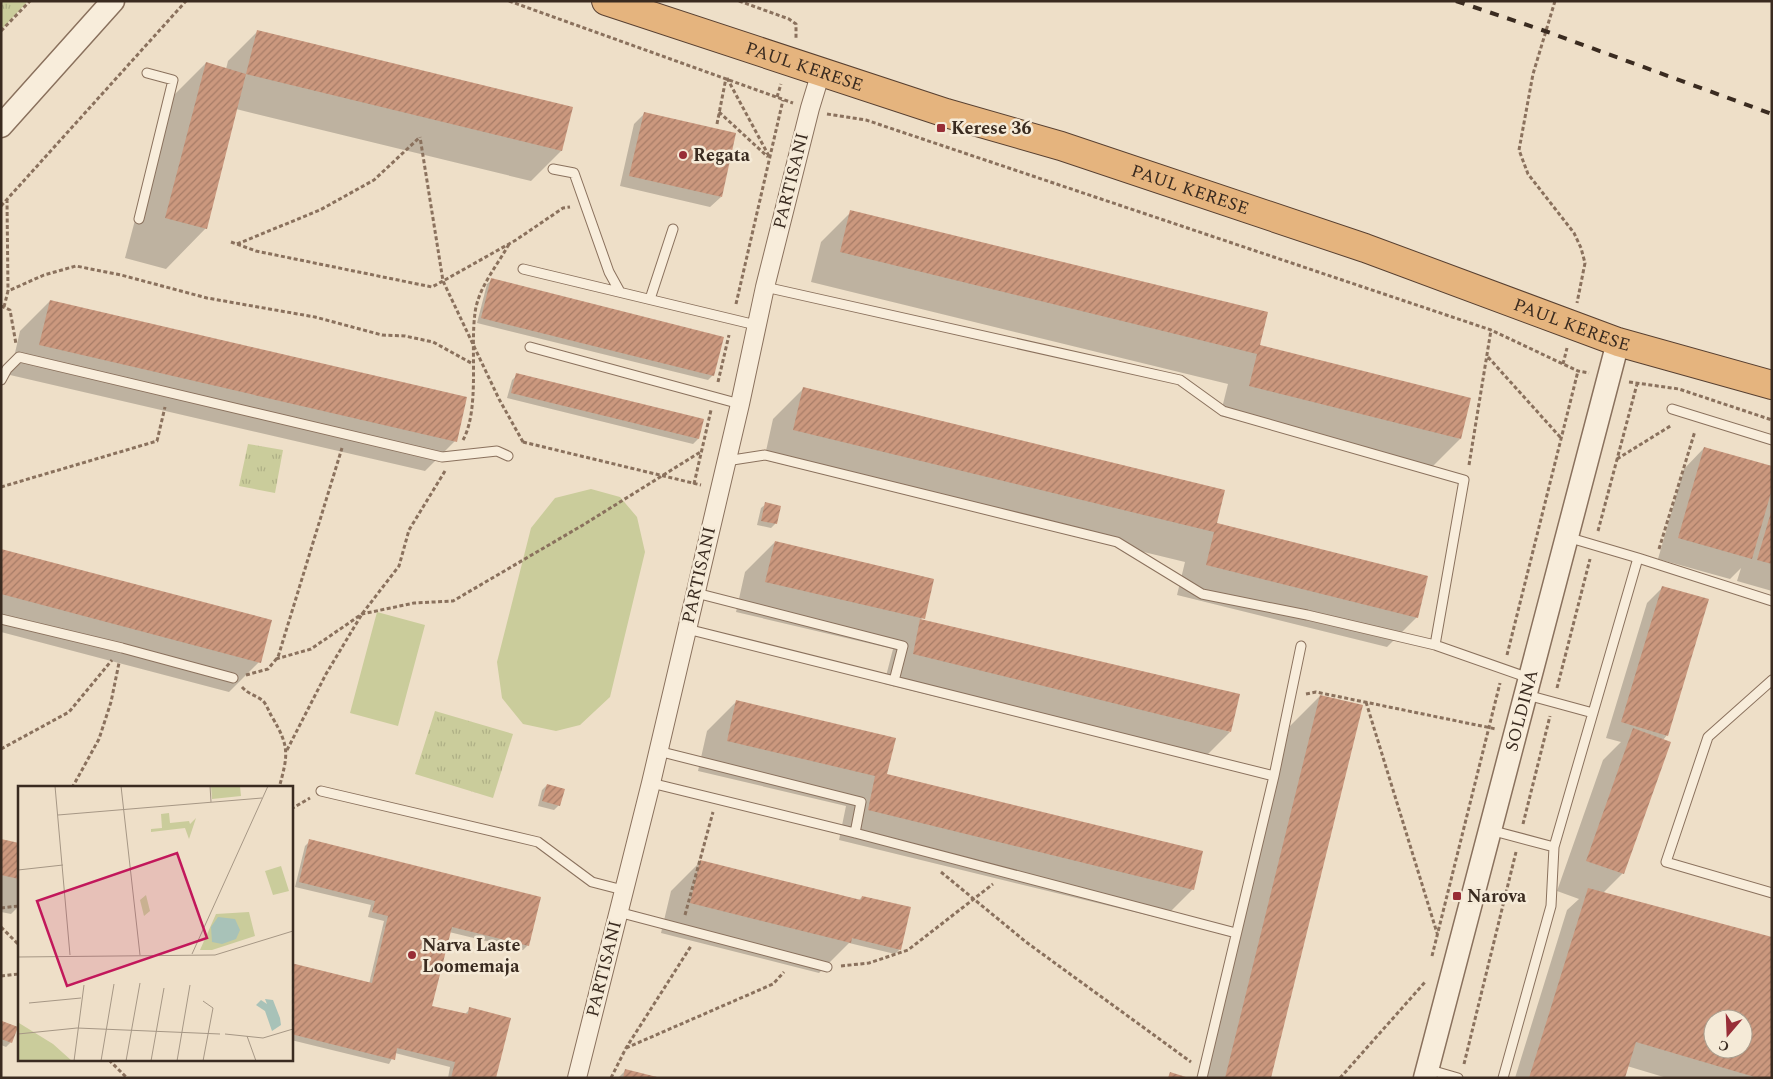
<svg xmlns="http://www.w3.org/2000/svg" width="1773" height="1079" font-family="Spectral,serif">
	<defs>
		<pattern id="grass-tufts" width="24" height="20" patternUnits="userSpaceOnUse" patternTransform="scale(1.25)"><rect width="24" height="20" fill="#cacc9b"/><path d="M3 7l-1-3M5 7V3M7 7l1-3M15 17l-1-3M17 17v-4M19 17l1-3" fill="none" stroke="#aeaf85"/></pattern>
		<pattern id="building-hatch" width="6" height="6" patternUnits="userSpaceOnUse" patternTransform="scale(1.25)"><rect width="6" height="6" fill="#cb987e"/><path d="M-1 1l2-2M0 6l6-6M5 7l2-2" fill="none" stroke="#a67c67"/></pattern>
	</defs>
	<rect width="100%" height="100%" fill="#eedfc8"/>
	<path fill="url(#grass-tufts)" d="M 1,1 L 28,1 L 1,30 Z
		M 248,444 L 283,450 L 275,493 L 239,486 Z
		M 435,711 L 513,734 L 493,798 L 415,774 Z"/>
	<path fill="#cacc9b" d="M 591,489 L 620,497 L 637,517 L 645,552 L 610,697 L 580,725 L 556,731 L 523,724 L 502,698 L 497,662 L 531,528 L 555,498 Z
		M 377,612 L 425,625 L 398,726 L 350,713 Z"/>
	<path fill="#0003" fill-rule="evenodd" d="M 258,31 L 571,108 L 561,151 L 531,181 L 236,109 L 206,228 L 166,269 L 125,258 L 166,103 L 206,63 L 226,69 L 228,61 Z
		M 644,114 L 721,197 L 710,207 L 620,186 L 634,124 Z
		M 851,212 L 1258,346 L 1460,439 L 1430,469 L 1220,416 L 1228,384 L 811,282 L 821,242 Z
		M 492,280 L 713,375 L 708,380 L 477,323 L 487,284 Z
		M 50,301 L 455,441 L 425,471 L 10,375 L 20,331 Z
		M 517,375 L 702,420 L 698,439 L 693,444 L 507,398 L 512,380 Z
		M 803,389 L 1215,524 L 1417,617 L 1387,647 L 1177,595 L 1185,562 L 764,460 L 773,419 Z
		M 1704,448 L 1772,467 L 1772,591 L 1737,581 L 1741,568 L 1730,579 L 1658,559 L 1684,469 Z
		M 766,504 L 776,523 L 771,528 L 757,525 L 761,508 Z
		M 775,542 L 933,579 L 921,621 L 1230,732 L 1200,762 L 884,684 L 893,649 L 736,612 L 745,572 Z
		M 1,550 L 259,662 L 229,692 L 1,632 Z
		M 1663,587 L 1667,735 L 1663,740 L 1623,873 L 1603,893 L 1772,939 L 1772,1078 L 1667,1078 L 1627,1066 L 1624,1078 L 1515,1078 L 1567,910 L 1579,899 L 1557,891 L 1603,760 L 1621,742 L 1606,738 L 1647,603 ZM 1713,1019 L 1743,1019 L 1743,1049 L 1713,1049 Z
		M 1320,696 L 1270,1078 L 1203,1078 L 1290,726 Z
		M 737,701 L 886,775 L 1193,889 L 1163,919 L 839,840 L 846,806 L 698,771 L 707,731 Z
		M 547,785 L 559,805 L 554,810 L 538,806 L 542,790 Z
		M 1,840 L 19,844 L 19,906 L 11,914 L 1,912 Z
		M 310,841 L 528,945 L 523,950 L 449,932 L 431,1007 L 465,1014 L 470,1009 L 495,1078 L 448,1078 L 450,1067 L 395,1053 L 389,1064 L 291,1040 L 291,965 L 369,984 L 384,921 L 368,917 L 371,905 L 295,887 L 305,846 Z
		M 701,861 L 859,900 L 862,897 L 900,949 L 895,954 L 849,943 L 819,973 L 661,933 L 671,891 Z
		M 1,1023 L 16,1028 L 11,1042 L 6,1047 L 1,1045 Z
		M 626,1070 L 655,1078 L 618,1078 Z"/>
	<path fill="url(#building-hatch)" fill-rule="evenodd" d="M 257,30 L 573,107 L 562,151 L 246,74 Z
		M 206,62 L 246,74 L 207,229 L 165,218 Z
		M 644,112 L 736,133 L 722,197 L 629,176 Z
		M 850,210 L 1268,312 L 1260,345 L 1471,398 L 1461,439 L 1249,386 L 1257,354 L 840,252 Z
		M 491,278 L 724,337 L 714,376 L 481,318 Z
		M 50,300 L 467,397 L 457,442 L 39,345 Z
		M 516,373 L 704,419 L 699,439 L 511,393 Z
		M 803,387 L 1225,490 L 1217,523 L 1428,576 L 1418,618 L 1206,565 L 1214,532 L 793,430 Z
		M 1704,447 L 1772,466 L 1772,489 L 1752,559 L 1678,538 Z
		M 765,502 L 781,506 L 777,524 L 761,521 Z
		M 1771,512 L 1772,512 L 1772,564 L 1757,560 Z
		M 775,541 L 934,579 L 925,619 L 765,582 Z
		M 1,549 L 272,620 L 261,663 L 1,594 Z
		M 1662,586 L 1709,599 L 1668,736 L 1621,722 Z
		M 920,619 L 1240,694 L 1231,732 L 913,654 Z
		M 1320,695 L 1363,705 L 1271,1078 L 1225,1078 Z
		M 736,700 L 896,738 L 887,774 L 1203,851 L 1194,890 L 868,810 L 875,776 L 727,741 Z
		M 1633,728 L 1671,742 L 1624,874 L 1586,861 Z
		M 547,784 L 565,789 L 560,806 L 542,801 Z
		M 1,839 L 19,843 L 19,879 L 1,875 Z
		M 309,839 L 541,897 L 529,946 L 452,927 L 432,1006 L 468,1014 L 469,1007 L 511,1018 L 496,1078 L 451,1078 L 455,1062 L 397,1048 L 395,1060 L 291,1034 L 291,963 L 372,983 L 388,916 L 372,912 L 375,901 L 299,882 Z
		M 700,860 L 861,900 L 862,896 L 911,907 L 901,950 L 852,938 L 851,943 L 690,903 Z
		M 1588,888 L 1772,937 L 1772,1078 L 1758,1078 L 1636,1042 L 1625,1078 L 1529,1078 ZM 1713,1019 L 1743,1019 L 1743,1049 L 1713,1049 Z
		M 2,1021 L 18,1027 L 12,1043 L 1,1039 Z
		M 625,1069 L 657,1077 L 657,1078 L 623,1078 Z
		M 1170,1072 L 1186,1077 L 1186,1078 L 1168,1078 Z"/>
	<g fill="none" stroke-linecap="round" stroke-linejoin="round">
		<defs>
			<path id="service" d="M 553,169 L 574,173 L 609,272 L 620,292
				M 139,219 L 173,80 L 147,73
				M 523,269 L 756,325
				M 765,287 L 1180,380 L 1223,411 L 1464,480 L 1435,645
				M 650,299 L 673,229
				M 530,347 L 740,404
				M 1,380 L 7,369 L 19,357 L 442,457 L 497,451 L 508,456
				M 1672,409 L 1772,440
				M 726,461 L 765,455 L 1117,542 L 1202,594 L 1307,615 L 1435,645 L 1529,678
				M 1638,558 L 1772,601
				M 696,593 L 903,646 L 894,681
				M 1,619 L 122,648 L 233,678
				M 687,629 L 1274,776
				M 1772,680 L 1708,737 L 1666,862 L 1772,893
				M 1527,695 L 1593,713
				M 658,751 L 861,802 L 855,833
				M 651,783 L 855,833 L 1236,933
				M 321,791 L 538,842 L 592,882 L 623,890
				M 1490,830 L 1554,847
				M 618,912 L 827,967
				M 1427,1069 L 1458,1078
				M 1202,1078 L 1274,776 L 1301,646
				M 1503,1078 L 1551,906 L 1554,847 L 1638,558 L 1567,537"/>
			<path id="minor" d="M 577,1078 L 651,783 L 740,404 L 765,287 L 810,108 L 821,72"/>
			<g id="tertiary">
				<path d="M 1,126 L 113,1"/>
				<path id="s1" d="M 1425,1078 L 1618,342"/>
			</g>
			<g id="trunk">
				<path id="s2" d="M 606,1 L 946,113 L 1061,146 L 1365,248 L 1618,342 L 1772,385"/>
			</g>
		</defs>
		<use href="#service" stroke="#8a715d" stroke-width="11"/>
		<use href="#minor" stroke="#8a715d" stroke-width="20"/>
		<use href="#tertiary" stroke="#8a715d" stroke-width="25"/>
		<use href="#trunk" stroke="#584031" stroke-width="30"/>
		<path stroke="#8a715d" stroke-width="3" stroke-dasharray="4 2.5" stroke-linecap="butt" d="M 509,1 L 793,103
			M 739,1 L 789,19 L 796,24 L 796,40
			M 1555,1 L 1533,74 L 1519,150 L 1528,174 L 1574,233 L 1581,248 L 1585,263 L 1577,303
			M 1,31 L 30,1
			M 727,78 L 770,158
			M 777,97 L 781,84
			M 719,112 L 768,157
			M 827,114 L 866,120 L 1491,330 L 1578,371 L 1589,373
			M 717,124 L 726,78
			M 7,199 L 8,291
			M 1,206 L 186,1
			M 231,242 L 256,251 L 432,287 L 443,281 L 420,137
			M 237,244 L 320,210 L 374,180 L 420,137
			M 736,304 L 783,100
			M 1,306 L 10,310 L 16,344
			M 4,307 L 8,291 L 44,275 L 76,266 L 121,275 L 207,298 L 315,317 L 382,335 L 405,336 L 433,342 L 473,364
			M 1488,357 L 1561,438
			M 1563,364 L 1567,348
			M 718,382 L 729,335
			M 1629,382 L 1679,389 L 1772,420
			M 463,440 C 480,409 470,349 475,313 C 478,288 497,266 509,244
			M 523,442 L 499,399 L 443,281 L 516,240 L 563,208 L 570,207
			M 523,442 L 701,485
			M 1617,459 L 1672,425
			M 1469,465 L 1491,330
			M 694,484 L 711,410
			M 1,487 L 157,441 L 165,407
			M 1598,531 L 1637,384
			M 1659,549 L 1695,431
			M 1507,655 L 1578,371
			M 276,659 L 311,649 L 362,614 L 414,603 L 453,601 L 583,525 L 702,451
			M 246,675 L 268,669 L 278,657 L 342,448
			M 242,687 C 248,694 255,695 262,700 C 266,703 269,712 272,717 C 290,747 288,755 279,788
			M 1557,688 L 1590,559
			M 1306,694 L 1316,692 L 1496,729
			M 1366,702 L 1437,933
			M 1,749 L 69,712 L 112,660
			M 287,750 L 326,674 L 362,614 L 399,566 L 409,530 L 445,471
			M 72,788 L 99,739 L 111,702 L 119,663
			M 291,809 L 310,798
			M 1523,824 L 1550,716
			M 941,872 L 1026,942 L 1191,1062
			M 1,908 L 19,906
			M 685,915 L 713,812
			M 1,927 L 19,945
			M 1432,956 L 1500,683
			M 841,966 L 869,963 L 908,950 L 993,884
			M 1,976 L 19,974
			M 626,1048 L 773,984 L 784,972
			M 109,1060 L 127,1078
			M 1464,1064 L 1516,852
			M 611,1078 L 626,1048 L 691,946
			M 1340,1078 L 1426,981"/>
		<use href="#service" stroke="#f8eddb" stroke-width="9"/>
		<use href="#minor" stroke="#f8eddb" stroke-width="18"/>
		<use href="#tertiary" stroke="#f8eddb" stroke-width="22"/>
		<use href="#trunk" stroke="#e5b47e" stroke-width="28"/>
		<path stroke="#3a2b20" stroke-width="4" stroke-dasharray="9 9" stroke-linecap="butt" d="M 1456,1 L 1545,31 L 1772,114"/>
	</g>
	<g fill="#982e37" stroke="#f5ead7" stroke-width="2">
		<rect x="936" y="123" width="10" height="10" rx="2.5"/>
		<circle cx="683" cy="155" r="5"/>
		<rect x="1452" y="891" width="10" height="10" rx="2.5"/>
		<circle cx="412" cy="955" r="5"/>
	</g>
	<g text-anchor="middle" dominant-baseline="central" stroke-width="5" stroke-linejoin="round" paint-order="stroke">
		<g font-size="18" fill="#3a2b20" stroke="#f5ead7">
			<text stroke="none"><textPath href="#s2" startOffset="209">PAUL KERESE</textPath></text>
			<text transform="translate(791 181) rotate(-76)">PARTISANI</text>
			<text stroke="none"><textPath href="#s2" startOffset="614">PAUL KERESE</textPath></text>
			<text stroke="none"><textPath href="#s2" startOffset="1019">PAUL KERESE</textPath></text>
			<text transform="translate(699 575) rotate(-77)">PARTISANI</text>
			<text stroke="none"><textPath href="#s1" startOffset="380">SOLDINA</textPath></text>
			<text transform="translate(604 969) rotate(-76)">PARTISANI</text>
		</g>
		<g font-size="18" font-weight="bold" fill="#3a2b20" stroke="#f5ead7" text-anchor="start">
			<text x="951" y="128">Kerese 36</text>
			<text x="693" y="155">Regata</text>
			<text x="1467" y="896">Narova</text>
			<text x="422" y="945">Narva Laste<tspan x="422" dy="21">Loomemaja</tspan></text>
		</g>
	</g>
	<g transform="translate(18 786)">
		<rect width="275" height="275" fill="#eedfc8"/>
		<path d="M 193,0 L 222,0 L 223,10 L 194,13 ZM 151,27 L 152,37 L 171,35 L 172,38 L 178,32 L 171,53 L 167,42 L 133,46 L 133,43 L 144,42 L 143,28 ZM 231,126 L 237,150 L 194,164 L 182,164 L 198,128 ZM 1,237 L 35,258 L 54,275 L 0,275 Z" fill="#cacc9b"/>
		<path d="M 263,80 L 271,105 L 255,109 L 247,85 ZM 128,109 L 132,125 L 126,130 L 122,114 Z" fill="#cacc9b"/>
		<path d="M 200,131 L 217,133 L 222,144 L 218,153 L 204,158 L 194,156 L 193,141 ZM 247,213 L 255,214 L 262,232 L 263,239 L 254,245 L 247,225 L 238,219 L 243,214 L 249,218 Z" fill="#a8c2b8"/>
		<path fill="none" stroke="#a69785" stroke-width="1" d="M 37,0 L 52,169M 103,0 L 122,169M 192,0 L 193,16M 40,29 L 244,12M 0,84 L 45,79M 174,168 L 250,0M 0,171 L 197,169 L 275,145M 11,217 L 63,212M 0,248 L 59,242 L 202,248M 207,248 L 245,252 L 275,243M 229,250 L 238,275M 56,275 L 66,199M 83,275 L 96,198M 108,275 L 122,197M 133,275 L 146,202M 159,275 L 172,199M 185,275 L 195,222 L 185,215"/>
		<path fill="#c2185b" fill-opacity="0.15" stroke="#c2185b" stroke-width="2.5" d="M 159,67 L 189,152 L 49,200 L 19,115 Z"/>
		<rect width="275" height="275" fill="none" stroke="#3a2b20" stroke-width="2.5"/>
	</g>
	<rect width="1773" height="1079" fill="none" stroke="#3a2b20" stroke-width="5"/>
	<g transform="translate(1728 1034) rotate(199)"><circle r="24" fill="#f5ead7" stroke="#aa9e8e"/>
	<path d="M0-4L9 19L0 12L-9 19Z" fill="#982e37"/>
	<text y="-8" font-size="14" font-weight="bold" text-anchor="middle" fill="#3a2b20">С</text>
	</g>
</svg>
